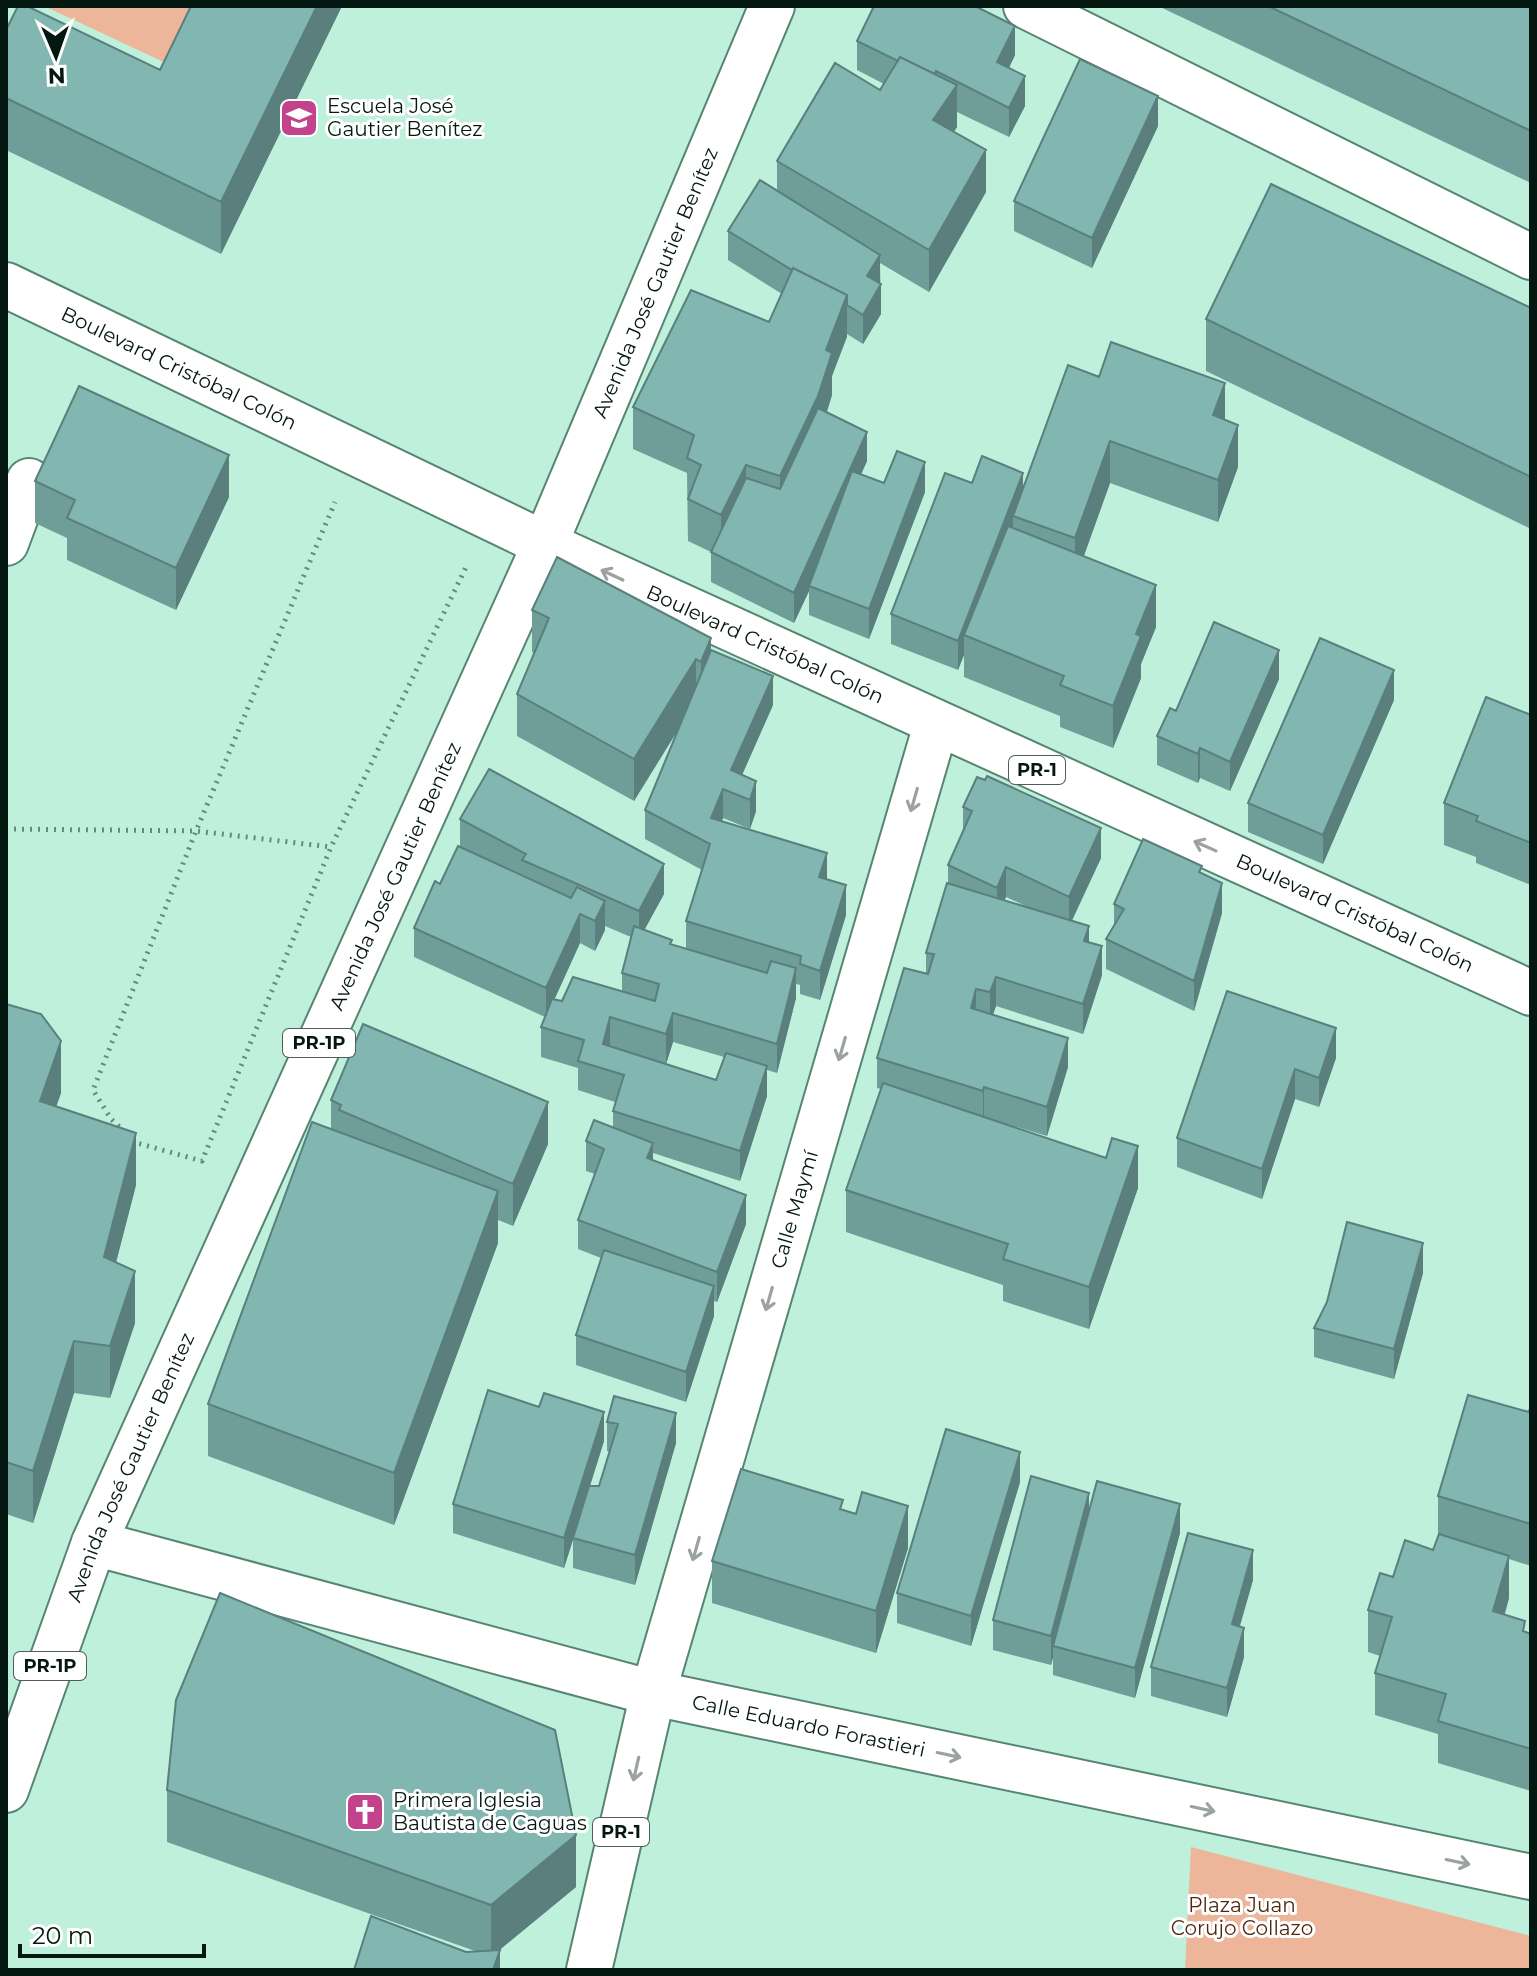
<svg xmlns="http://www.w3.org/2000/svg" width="1537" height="1976" font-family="Montserrat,sans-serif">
	<rect width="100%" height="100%" fill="#bff0dc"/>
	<path fill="#edb69a" d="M 44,6 L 197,6 L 170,65 Z
		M 1191,1847 L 1531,1936 L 1531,1970 L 1185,1970 Z"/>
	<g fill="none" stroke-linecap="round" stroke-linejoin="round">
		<defs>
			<g id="minor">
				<path d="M 1026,6 L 1531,257"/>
				<path id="s1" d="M 6,285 L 545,544"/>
				<path d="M 6,543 L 29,481"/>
				<path id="s2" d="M 94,1543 L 653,1693 L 1531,1877"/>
			</g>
			<g id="major">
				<path id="s3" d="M 545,544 L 1531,993"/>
				<path id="s4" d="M 6,1790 L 94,1543 L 545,544 L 772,6"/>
				<path id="s5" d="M 589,1970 L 653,1693 L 936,725"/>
			</g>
		</defs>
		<use href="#minor" stroke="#578573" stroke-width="48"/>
		<use href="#major" stroke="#578573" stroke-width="48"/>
		<path stroke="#66897b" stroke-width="5" stroke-dasharray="2 6" stroke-linecap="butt" d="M 6,829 L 196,831 L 331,847
			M 125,1132 L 111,1119 L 93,1090 L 196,831 L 335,502
			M 133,1139 L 137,1143 L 202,1161 L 331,847 L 467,565"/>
		<use href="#minor" stroke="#fff" stroke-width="44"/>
		<use href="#major" stroke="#fff" stroke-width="44"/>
	</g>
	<path fill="#6f9d98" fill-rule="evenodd" d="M 342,6 L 221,254 L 6,150 L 6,30 L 160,70 Z
		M 1158,6 L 1531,6 L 1531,183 Z
		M 857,41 L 1015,55 L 1009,68 L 1025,106 L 1009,137 L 957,112 L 957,127 L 954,132 L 986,192 L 929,292 L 880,263 L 881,314 L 863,344 L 847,334 L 832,376 L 832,395 L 827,412 L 867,461 L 861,474 L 884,483 L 925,492 L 869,639 L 809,615 L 809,591 L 794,623 L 711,582 L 711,552 L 688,541 L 687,473 L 633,449 L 633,407 L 769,322 L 782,294 L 728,260 L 728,231 L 777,190 L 777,161 L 880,90 L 884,84 L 857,70 Z
		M 1158,126 L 1092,268 L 1014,231 L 1014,201 Z
		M 1531,308 L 1531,529 L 1206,371 L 1206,319 Z
		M 1068,365 L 1225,420 L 1238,467 L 1218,522 L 1110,483 L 1084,556 L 1156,627 L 1141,664 L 1141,678 L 1113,748 L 1060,727 L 1060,716 L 964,677 L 964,655 L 958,670 L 891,644 L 891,614 L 972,483 L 1023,489 Z
		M 35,481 L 229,497 L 176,610 L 67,560 L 67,538 L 35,523 Z
		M 532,610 L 711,650 L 773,705 L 742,775 L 756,811 L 750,829 L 723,818 L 722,821 L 827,879 L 846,915 L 820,1000 L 800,994 L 800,985 L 796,984 L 796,998 L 777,1073 L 767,1070 L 767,1096 L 740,1181 L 653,1153 L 653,1160 L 746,1224 L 717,1302 L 714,1301 L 714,1316 L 686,1402 L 576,1365 L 576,1335 L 601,1258 L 578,1249 L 578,1220 L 595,1174 L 586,1171 L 586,1141 L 613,1128 L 613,1111 L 615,1102 L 578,1090 L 578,1068 L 541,1057 L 541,1027 L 545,1017 L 414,957 L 414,928 L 460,847 L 460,819 L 664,894 L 644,930 L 672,945 L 686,949 L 686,921 L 702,870 L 645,839 L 645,810 L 678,729 L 634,801 L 517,736 L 517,694 L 534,653 L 532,652 ZM 605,926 L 631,937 L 622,973 L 622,991 L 562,1001 L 554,1000 L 580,943 L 595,951 L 605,930 ZM 673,1042 L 724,1057 L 716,1080 L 666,1064 Z
		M 1279,679 L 1230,791 L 1200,778 L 1198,783 L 1157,765 L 1157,736 L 1176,711 Z
		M 1394,700 L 1323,864 L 1248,832 L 1248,803 Z
		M 1531,715 L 1531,885 L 1476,863 L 1476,857 L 1444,845 L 1444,803 Z
		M 963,807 L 1101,858 L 1072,921 L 1089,942 L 1102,975 L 1083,1034 L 996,1006 L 993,1015 L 1068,1067 L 1047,1136 L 984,1117 L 1138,1188 L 1089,1329 L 1003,1301 L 1003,1285 L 846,1232 L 846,1190 L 881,1089 L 877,1088 L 877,1058 L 926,974 L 926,953 L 948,883 L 948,865 L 963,833 ZM 1006,897 L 1028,907 L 1004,900 Z
		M 1202,874 L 1222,913 L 1194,1011 L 1106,969 L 1106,939 L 1114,925 L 1114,904 Z
		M 1227,991 L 1336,1058 L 1319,1107 L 1295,1099 L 1262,1199 L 1177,1167 L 1177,1138 Z
		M 6,1004 L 61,1093 L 56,1106 L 136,1185 L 116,1262 L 135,1323 L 110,1398 L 74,1393 L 33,1523 L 6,1514 Z
		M 331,1100 L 548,1144 L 513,1226 L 498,1220 L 498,1243 L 394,1525 L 208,1456 L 208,1404 L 331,1129 Z
		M 1423,1273 L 1394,1379 L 1314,1357 L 1314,1328 Z
		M 1531,1404 L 1531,1566 L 1509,1559 L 1509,1598 L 1505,1614 L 1525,1632 L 1531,1634 L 1531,1791 L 1438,1763 L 1438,1734 L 1375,1715 L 1375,1673 L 1380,1656 L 1368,1652 L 1368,1610 L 1393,1577 L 1433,1550 L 1438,1535 L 1438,1496 L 1529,1412 Z
		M 539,1407 L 604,1441 L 590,1486 L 599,1486 L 610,1452 L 607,1451 L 607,1422 L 676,1443 L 635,1585 L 573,1568 L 573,1540 L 564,1568 L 453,1533 L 453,1504 Z
		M 1020,1482 L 971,1646 L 897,1623 L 897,1593 Z
		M 843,1510 L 856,1514 L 908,1548 L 876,1653 L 712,1603 L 712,1561 Z
		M 1089,1512 L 1180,1533 L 1135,1698 L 1053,1675 L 1053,1657 L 1051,1665 L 993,1650 L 993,1620 Z
		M 1253,1580 L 1239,1627 L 1244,1657 L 1227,1717 L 1151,1696 L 1151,1667 Z
		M 167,1790 L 576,1887 L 499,1950 L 500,1970 L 466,1952 L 475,1951 L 167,1842 Z"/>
	<path fill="#5a7f7c" d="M 317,6 L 342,6 L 221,254 L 221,202 Z
		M 1015,26 L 1015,55 L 997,92 L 997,62 Z
		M 1025,76 L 1025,106 L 1009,137 L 1009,108 Z
		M 957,85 L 957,127 L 933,162 L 933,120 Z
		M 1158,96 L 1158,126 L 1092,268 L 1092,238 Z
		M 986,150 L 986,192 L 929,292 L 929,250 Z
		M 880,255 L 880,284 L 867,276 Z
		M 881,284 L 881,314 L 863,344 L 863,315 Z
		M 847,295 L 847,337 L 832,376 L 832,395 L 818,438 L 780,518 L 780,476 Z
		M 1225,383 L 1225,425 L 1213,415 Z
		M 1238,425 L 1238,467 L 1218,522 L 1218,480 Z
		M 867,432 L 867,461 L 811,586 L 809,586 L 809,591 L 794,623 L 794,593 Z
		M 1110,441 L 1110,483 L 1075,580 L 1075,538 Z
		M 229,455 L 229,497 L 176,610 L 176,568 Z
		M 925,462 L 925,492 L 869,639 L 869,609 Z
		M 746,465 L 746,507 L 721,557 L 721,515 Z
		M 1023,473 L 1023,503 L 1013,516 L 1013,528 L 964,635 L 964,655 L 958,670 L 958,641 Z
		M 1156,585 L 1156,627 L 1141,664 L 1141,678 L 1113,748 L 1113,706 L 1136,634 Z
		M 711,638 L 711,680 L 701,704 L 701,662 Z
		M 1279,650 L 1279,679 L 1230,791 L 1230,762 Z
		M 696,659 L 696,701 L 634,801 L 634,759 Z
		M 1394,670 L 1394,700 L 1323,864 L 1323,835 Z
		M 773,676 L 773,705 L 734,793 L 731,770 Z
		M 1200,748 L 1200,778 L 1198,783 L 1198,754 Z
		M 756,781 L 756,811 L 750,829 L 750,800 Z
		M 723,789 L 723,818 L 711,847 L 711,818 Z
		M 1101,828 L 1101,858 L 1069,926 L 1069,897 Z
		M 827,853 L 827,883 L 819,877 Z
		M 664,864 L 664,894 L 639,940 L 639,911 Z
		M 1006,867 L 1006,897 L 997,918 L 997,888 Z
		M 1222,883 L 1222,913 L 1194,1011 L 1194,981 Z
		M 846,885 L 846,915 L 820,1000 L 820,971 Z
		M 605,901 L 605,930 L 595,951 L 595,921 Z
		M 580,914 L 580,943 L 546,1018 L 546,988 Z
		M 1089,926 L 1089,955 L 1084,941 Z
		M 1102,946 L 1102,975 L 1083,1034 L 1083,1004 Z
		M 796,968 L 796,998 L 777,1073 L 777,1044 Z
		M 996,977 L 996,1006 L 990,1022 L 990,992 Z
		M 976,989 L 976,1018 L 971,1008 Z
		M 673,1013 L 673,1042 L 666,1064 L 666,1034 Z
		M 610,1017 L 610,1046 L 603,1044 Z
		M 1336,1028 L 1336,1058 L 1319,1107 L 1319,1078 Z
		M 1068,1038 L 1068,1067 L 1047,1136 L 1047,1107 Z
		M 61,1041 L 61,1093 L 40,1153 L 40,1101 Z
		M 767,1066 L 767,1096 L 740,1181 L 740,1151 Z
		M 1295,1069 L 1295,1099 L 1262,1199 L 1262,1169 Z
		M 984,1087 L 984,1117 L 983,1121 L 983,1091 Z
		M 548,1102 L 548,1144 L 513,1226 L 513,1184 Z
		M 136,1133 L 136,1185 L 104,1309 L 104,1257 Z
		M 653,1143 L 653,1172 L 647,1158 Z
		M 1138,1146 L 1138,1188 L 1089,1329 L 1089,1287 Z
		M 498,1191 L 498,1243 L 394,1525 L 394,1473 Z
		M 746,1195 L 746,1224 L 717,1302 L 717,1272 Z
		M 1423,1243 L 1423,1273 L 1394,1379 L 1394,1349 Z
		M 135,1271 L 135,1323 L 110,1398 L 110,1346 Z
		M 714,1286 L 714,1316 L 686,1402 L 686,1372 Z
		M 74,1341 L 74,1393 L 33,1523 L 33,1471 Z
		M 604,1412 L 604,1441 L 564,1568 L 564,1538 Z
		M 676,1413 L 676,1443 L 635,1585 L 635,1555 Z
		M 1020,1452 L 1020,1482 L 971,1646 L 971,1616 Z
		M 1089,1493 L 1089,1522 L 1053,1646 L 1053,1657 L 1051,1665 L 1051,1636 Z
		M 1180,1504 L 1180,1533 L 1135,1698 L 1135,1668 Z
		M 908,1506 L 908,1548 L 876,1653 L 876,1611 Z
		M 1253,1550 L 1253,1580 L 1232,1654 L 1232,1624 Z
		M 1509,1556 L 1509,1598 L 1493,1653 L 1493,1611 Z
		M 1244,1628 L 1244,1657 L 1227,1717 L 1227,1688 Z
		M 576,1835 L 576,1887 L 491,1957 L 491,1905 Z
		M 500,1950 L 500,1970 L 493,1970 Z"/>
	<path fill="#81b6b1" stroke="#5a7f7c" stroke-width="2" d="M 18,6 L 27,6 L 160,70 L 191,6 L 317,6 L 221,202 L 6,98 L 6,30 Z
		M 874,6 L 975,6 L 1015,26 L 997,62 L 1025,76 L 1009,108 L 936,71 L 935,74 L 900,57 L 898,61 L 857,41 Z
		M 1268,6 L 1531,6 L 1531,131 Z
		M 900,57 L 957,85 L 933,120 L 986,150 L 929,250 L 777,161 L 835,63 L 880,90 Z
		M 1080,59 L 1158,96 L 1092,238 L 1014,201 Z
		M 760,180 L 880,255 L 867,276 L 881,284 L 863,315 L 847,305 L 847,295 L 793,268 L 792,270 L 728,231 Z
		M 1271,184 L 1531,308 L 1531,477 L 1206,319 Z
		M 793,268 L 847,295 L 826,350 L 832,353 L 818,396 L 780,476 L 746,465 L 721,515 L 688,499 L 701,465 L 687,458 L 694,435 L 633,407 L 691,290 L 769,322 Z
		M 1111,342 L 1225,383 L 1213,415 L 1238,425 L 1218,480 L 1110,441 L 1075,538 L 1013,516 L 1068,365 L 1099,377 Z
		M 79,386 L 229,455 L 176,568 L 67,518 L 75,500 L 35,481 Z
		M 818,408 L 867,432 L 794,593 L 711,552 L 746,478 L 780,489 Z
		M 897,451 L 925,462 L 869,609 L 809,586 L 852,471 L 884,483 Z
		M 982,456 L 1023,473 L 958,641 L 891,614 L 945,473 L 972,483 Z
		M 1008,526 L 1156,585 L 1136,634 L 1141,636 L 1113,706 L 1060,685 L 1064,676 L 964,635 Z
		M 557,557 L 711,638 L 701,662 L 696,659 L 634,759 L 517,694 L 549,618 L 532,610 Z
		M 1214,622 L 1279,650 L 1230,762 L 1200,748 L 1198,754 L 1157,736 L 1170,708 L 1176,711 Z
		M 1320,638 L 1394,670 L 1323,835 L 1248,803 Z
		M 711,650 L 773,676 L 731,770 L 756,781 L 750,800 L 723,789 L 711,818 L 827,853 L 819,877 L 846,885 L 820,971 L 800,964 L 801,956 L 686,921 L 710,844 L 645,810 Z
		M 1486,697 L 1531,715 L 1531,843 L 1476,821 L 1478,816 L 1444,803 Z
		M 489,769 L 664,864 L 639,911 L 522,860 L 526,854 L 460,819 Z
		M 987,776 L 1101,828 L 1069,897 L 1006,867 L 997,888 L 948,865 L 972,811 L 963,807 L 977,777 L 985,780 Z
		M 1143,839 L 1202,866 L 1199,872 L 1222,883 L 1194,981 L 1106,939 L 1124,909 L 1114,904 Z
		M 458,846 L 571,898 L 577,887 L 605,901 L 595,921 L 580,914 L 546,988 L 414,928 L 435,881 L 440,884 Z
		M 947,883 L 1089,926 L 1084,941 L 1102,946 L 1083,1004 L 996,977 L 990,992 L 976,989 L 971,1008 L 1068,1038 L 1047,1107 L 984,1087 L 983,1091 L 877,1058 L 904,968 L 928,974 L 934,954 L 926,953 Z
		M 634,926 L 672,940 L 670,944 L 767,973 L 771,961 L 796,968 L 777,1044 L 673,1013 L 666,1034 L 610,1017 L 603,1044 L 716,1080 L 726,1053 L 767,1066 L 740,1151 L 613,1111 L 624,1075 L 578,1061 L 584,1040 L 541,1027 L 552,999 L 562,1001 L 573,977 L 655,1001 L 659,984 L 622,973 Z
		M 1227,991 L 1336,1028 L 1319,1078 L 1295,1069 L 1262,1169 L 1177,1138 Z
		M 6,1004 L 41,1014 L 61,1041 L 40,1101 L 136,1133 L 104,1257 L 135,1271 L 110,1346 L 74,1341 L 33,1471 L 6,1462 Z
		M 363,1024 L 548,1102 L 513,1184 L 339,1110 L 341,1105 L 331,1100 Z
		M 883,1083 L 1106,1158 L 1112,1138 L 1138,1146 L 1089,1287 L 1003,1259 L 1008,1244 L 846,1190 Z
		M 594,1120 L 653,1143 L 647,1158 L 746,1195 L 717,1272 L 578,1220 L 604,1149 L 586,1141 Z
		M 312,1122 L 498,1191 L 394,1473 L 208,1404 Z
		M 1347,1222 L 1423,1243 L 1394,1349 L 1314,1328 L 1327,1302 Z
		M 604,1250 L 714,1286 L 686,1372 L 576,1335 Z
		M 488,1390 L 539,1407 L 544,1393 L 604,1412 L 564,1538 L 453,1504 Z
		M 1468,1395 L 1529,1412 L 1531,1404 L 1531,1524 L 1438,1496 Z
		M 614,1396 L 676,1413 L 635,1555 L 573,1538 L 589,1486 L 599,1486 L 618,1424 L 607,1422 Z
		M 946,1429 L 1020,1452 L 971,1616 L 897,1593 Z
		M 741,1469 L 843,1500 L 840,1509 L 856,1514 L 862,1492 L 908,1506 L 876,1611 L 712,1561 Z
		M 1031,1476 L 1089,1493 L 1051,1636 L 993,1620 Z
		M 1097,1481 L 1180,1504 L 1135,1668 L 1053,1646 Z
		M 1188,1533 L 1253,1550 L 1232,1624 L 1244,1628 L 1227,1688 L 1151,1667 Z
		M 1439,1534 L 1509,1556 L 1493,1611 L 1525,1621 L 1523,1631 L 1531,1634 L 1531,1749 L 1438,1721 L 1446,1694 L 1375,1673 L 1392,1617 L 1368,1610 L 1380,1573 L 1393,1577 L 1405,1540 L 1433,1550 Z
		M 220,1593 L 555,1730 L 576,1835 L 491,1905 L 167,1790 L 176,1700 Z
		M 371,1916 L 466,1952 L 500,1950 L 493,1970 L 354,1970 Z"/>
	<defs><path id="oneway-shaft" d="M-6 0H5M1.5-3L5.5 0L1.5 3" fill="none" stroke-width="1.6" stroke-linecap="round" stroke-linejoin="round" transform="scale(2)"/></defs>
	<g stroke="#9ba2a0">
		<use href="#oneway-shaft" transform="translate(612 575) rotate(-155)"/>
		<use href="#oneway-shaft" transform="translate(914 800) rotate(106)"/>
		<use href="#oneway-shaft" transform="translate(1205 846) rotate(-156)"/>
		<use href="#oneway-shaft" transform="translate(842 1049) rotate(106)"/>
		<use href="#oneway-shaft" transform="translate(769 1299) rotate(106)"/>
		<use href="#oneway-shaft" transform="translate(696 1549) rotate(106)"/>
		<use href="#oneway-shaft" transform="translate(949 1755) rotate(12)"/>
		<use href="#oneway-shaft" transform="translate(636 1769) rotate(103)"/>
		<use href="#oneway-shaft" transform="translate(1203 1809) rotate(12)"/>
		<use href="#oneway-shaft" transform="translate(1458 1862) rotate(12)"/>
	</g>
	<defs>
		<symbol id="school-square" viewBox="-11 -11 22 22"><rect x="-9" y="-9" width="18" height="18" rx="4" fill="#c3428c" stroke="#fff"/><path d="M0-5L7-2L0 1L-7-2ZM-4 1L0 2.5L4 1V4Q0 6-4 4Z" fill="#fff"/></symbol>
		<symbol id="church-square" viewBox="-11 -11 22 22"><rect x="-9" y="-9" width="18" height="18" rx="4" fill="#c3428c" stroke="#fff"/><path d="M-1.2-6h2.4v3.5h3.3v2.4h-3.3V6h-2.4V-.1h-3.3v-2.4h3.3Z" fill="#fff"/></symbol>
	</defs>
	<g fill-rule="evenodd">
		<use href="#school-square" x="277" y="96" width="44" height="44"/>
		<use href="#church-square" x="343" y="1790" width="44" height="44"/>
	</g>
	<g text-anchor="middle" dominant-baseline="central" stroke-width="6" stroke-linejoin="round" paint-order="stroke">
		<g fill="#fff" stroke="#505d58" stroke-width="2">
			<rect x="1009" y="756" width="56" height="28" rx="6"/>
			<rect x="283" y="1029" width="72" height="28" rx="6"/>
			<rect x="14" y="1652" width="72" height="28" rx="6"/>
			<rect x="593" y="1818" width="56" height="28" rx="6"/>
		</g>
		<g font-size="18" font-weight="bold" fill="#051711">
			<text x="1037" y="770">PR-1</text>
			<text x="319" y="1043">PR-1P</text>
			<text x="50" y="1666">PR-1P</text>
			<text x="621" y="1832">PR-1</text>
		</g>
		<g font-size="20" fill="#051711" stroke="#fff" text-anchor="start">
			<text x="327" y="106">Escuela José<tspan x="327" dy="23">Gautier Benítez</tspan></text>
			<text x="393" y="1800">Primera Iglesia<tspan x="393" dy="23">Bautista de Caguas</tspan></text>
		</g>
		<g font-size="20" fill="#051711" stroke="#fff">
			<text stroke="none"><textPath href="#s4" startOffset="1642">Avenida José Gautier Benítez</textPath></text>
			<text stroke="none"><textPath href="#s1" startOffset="192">Boulevard Cristóbal Colón</textPath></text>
			<text stroke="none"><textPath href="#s3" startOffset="242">Boulevard Cristóbal Colón</textPath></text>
			<text stroke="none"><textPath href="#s4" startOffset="994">Avenida José Gautier Benítez</textPath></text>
			<text stroke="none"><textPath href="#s3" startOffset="890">Boulevard Cristóbal Colón</textPath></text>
			<text stroke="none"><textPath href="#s5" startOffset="788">Calle Maymí</textPath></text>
			<text stroke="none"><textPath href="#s4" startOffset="346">Avenida José Gautier Benítez</textPath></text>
			<text stroke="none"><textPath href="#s2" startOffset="738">Calle Eduardo Forastieri</textPath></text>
		</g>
		<g font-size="20" fill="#512810" stroke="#fff">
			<text x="1242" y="1905">Plaza Juan<tspan x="1242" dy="23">Corujo Collazo</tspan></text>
		</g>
	</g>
	<rect width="1537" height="1976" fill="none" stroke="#051711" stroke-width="16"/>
	<g transform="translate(56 56) rotate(178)" stroke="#ffffff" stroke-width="6" paint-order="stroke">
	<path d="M0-6L14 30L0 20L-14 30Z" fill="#051711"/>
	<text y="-12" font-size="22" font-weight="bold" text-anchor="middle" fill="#051711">N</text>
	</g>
	<path d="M20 1944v12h184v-12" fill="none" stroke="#051711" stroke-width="4"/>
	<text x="32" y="1944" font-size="24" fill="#051711" stroke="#ffffff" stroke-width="6" paint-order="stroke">20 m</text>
</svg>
